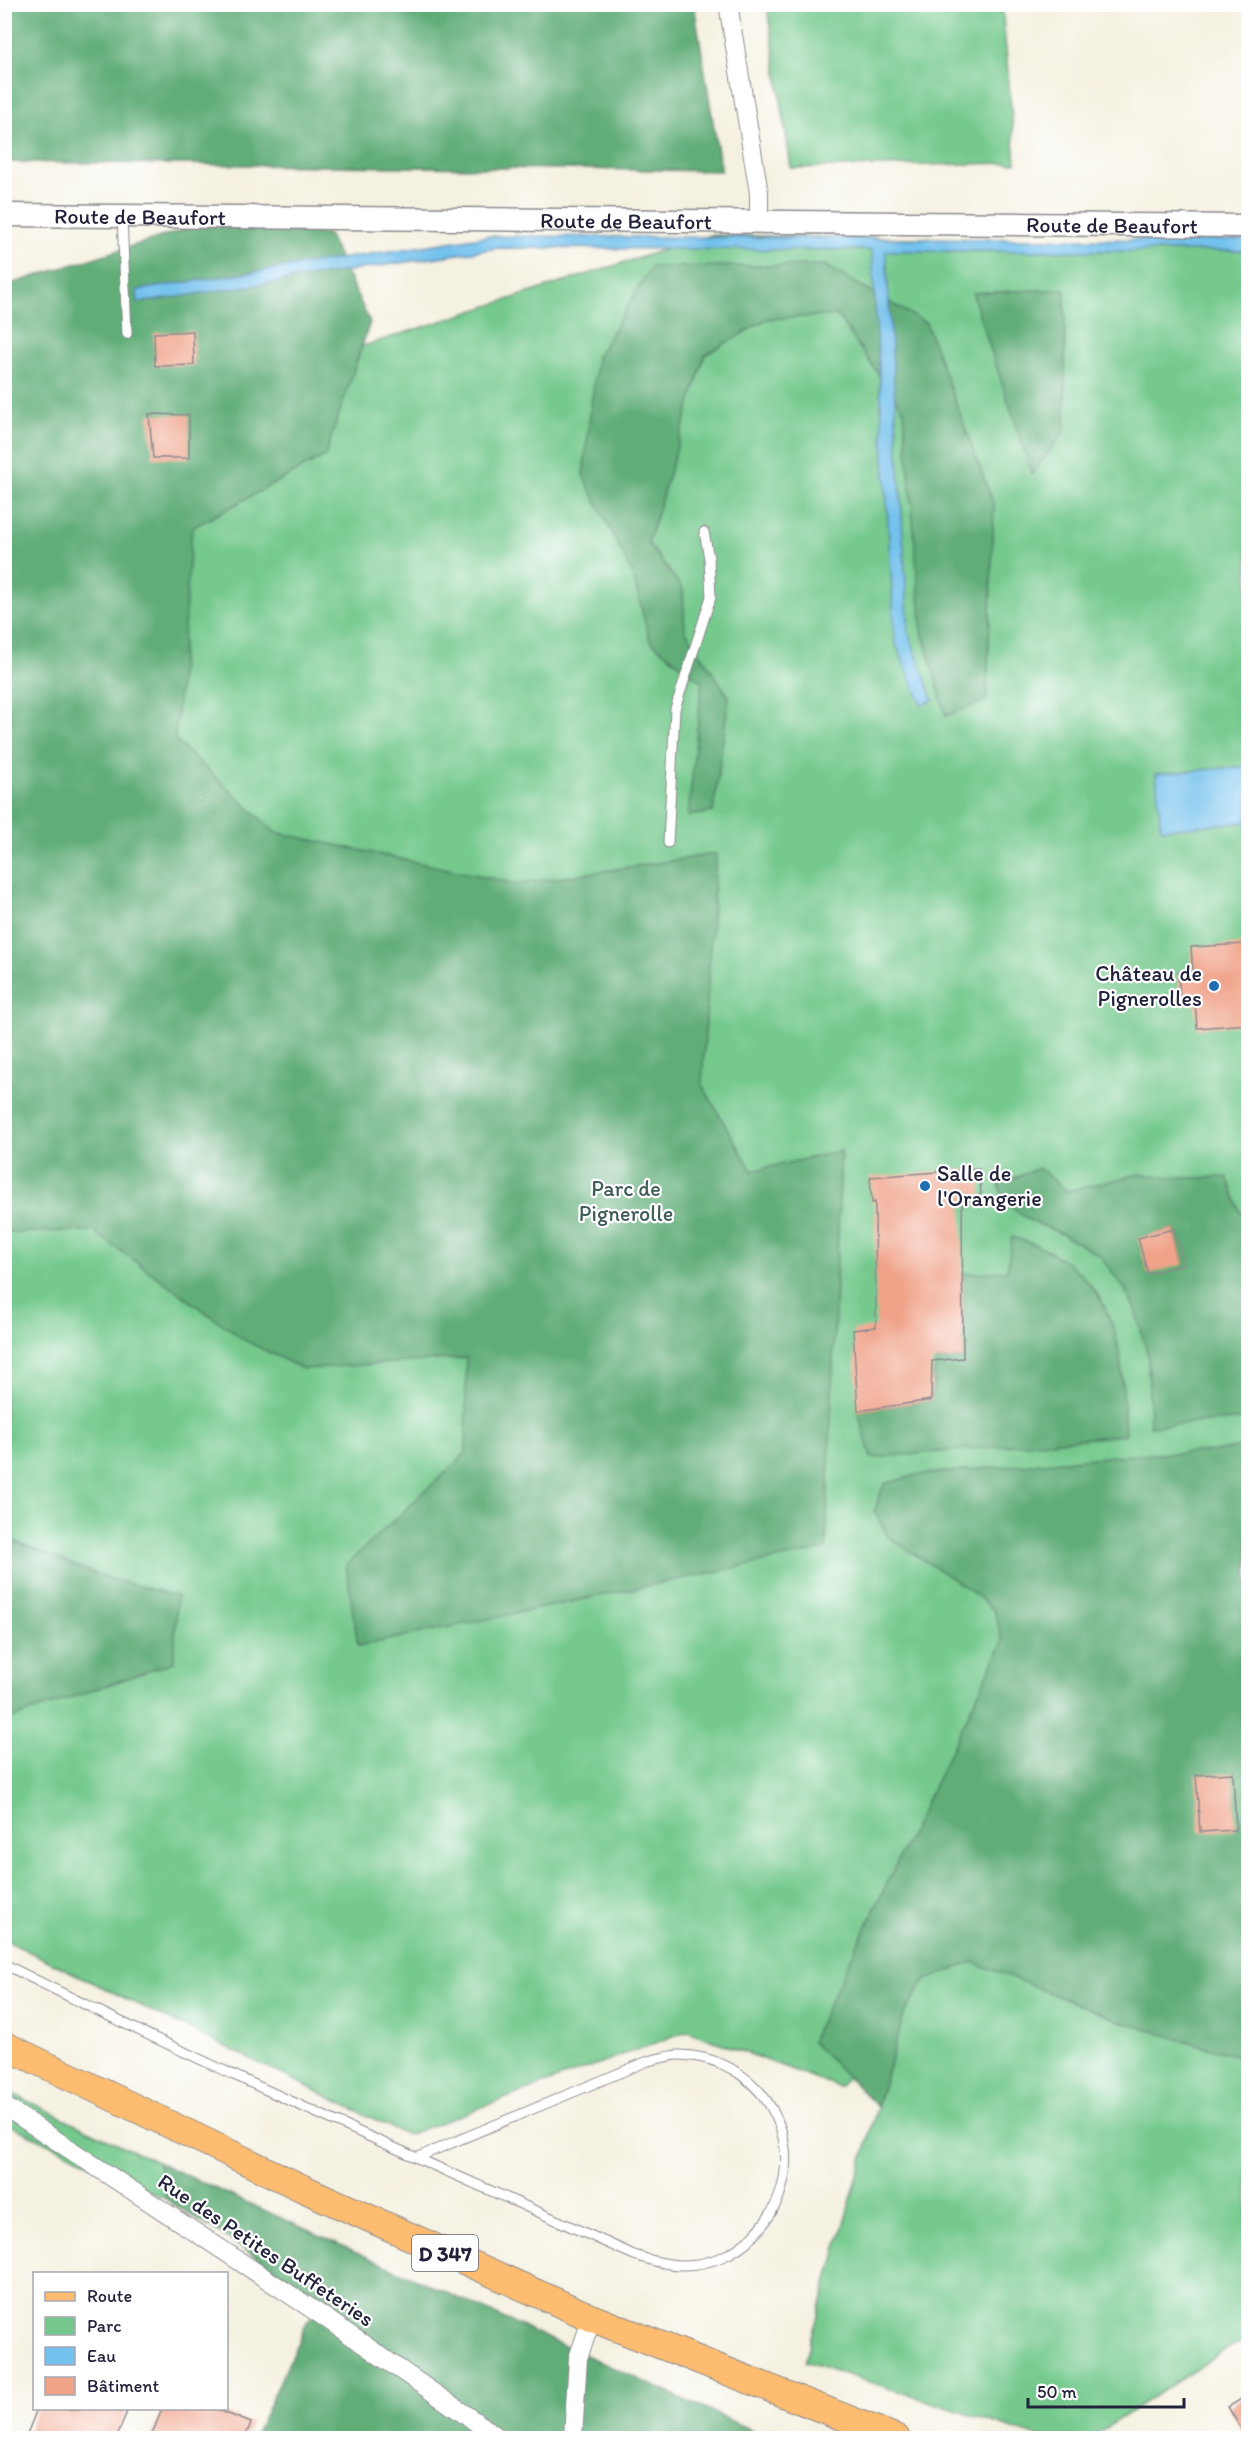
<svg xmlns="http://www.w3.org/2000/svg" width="1253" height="2443" font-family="Itim,sans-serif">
	<rect width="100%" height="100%" fill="#fff"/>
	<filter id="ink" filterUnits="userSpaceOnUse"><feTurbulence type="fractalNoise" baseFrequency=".0167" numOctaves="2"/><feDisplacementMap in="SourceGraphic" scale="12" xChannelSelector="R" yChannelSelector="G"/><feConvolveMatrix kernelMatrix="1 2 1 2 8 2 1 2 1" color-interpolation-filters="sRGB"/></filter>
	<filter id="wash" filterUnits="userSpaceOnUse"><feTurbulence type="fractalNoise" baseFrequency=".008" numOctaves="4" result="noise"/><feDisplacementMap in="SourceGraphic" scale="24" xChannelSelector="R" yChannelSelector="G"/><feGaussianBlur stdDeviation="1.35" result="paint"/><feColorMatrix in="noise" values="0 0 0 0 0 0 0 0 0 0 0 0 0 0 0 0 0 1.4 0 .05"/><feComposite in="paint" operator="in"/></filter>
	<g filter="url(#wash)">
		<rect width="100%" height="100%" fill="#f5f1e1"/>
		<path fill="#75c98d" stroke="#4c7664" stroke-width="1.5" d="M 767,5 L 1002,5 L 1016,163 L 791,168 Z
			M 710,235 L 1248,243 L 1248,2339 L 1225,2350 L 1090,2438 L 1041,2438 L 805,2361 L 903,2016 L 839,2087 L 687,2031 L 407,2135 L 5,1940 L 4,461 Z
			M 4,2090 L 159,2163 L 166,2199 L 5,2123 Z"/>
		<path fill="#60ad78" stroke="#41685a" stroke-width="1.5" fill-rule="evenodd" d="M 694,4 L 721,171 L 5,162 L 5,5 Z
			M 199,225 L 328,234 L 370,322 L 325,456 L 192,528 L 175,740 L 275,832 L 518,884 L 716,854 L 702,1085 L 752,1171 L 841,1151 L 826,1549 L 358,1646 L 346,1565 L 466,1453 L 466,1358 L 303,1369 L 246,1341 L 93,1231 L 5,1232 L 4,286 Z
			M 824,265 L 926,323 L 994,505 L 987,700 L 946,716 L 922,632 L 904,411 L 837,315 L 767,319 L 705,355 L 648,543 L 683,589 L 685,630 L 729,697 L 713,812 L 688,816 L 702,682 L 650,641 L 632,573 L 583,475 L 597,357 L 651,267 Z
			M 1065,289 L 1065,431 L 1032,474 L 972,293 Z
			M 1039,1168 L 1067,1191 L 1140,1174 L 1187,1178 L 1227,1177 L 1248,1232 L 1248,1419 L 1150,1426 L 1148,1356 L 1135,1309 L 1124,1288 L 1099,1255 L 1062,1234 L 1031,1221 L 1003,1202 L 999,1184 ZM 1174,1229 L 1184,1264 L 1139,1239 Z
			M 1012,1237 C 1071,1253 1108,1290 1119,1351 C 1124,1378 1123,1407 1125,1435 L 871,1458 L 858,1411 L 931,1400 L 936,1361 L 963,1358 L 962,1274 L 1007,1271 Z
			M 1248,1446 L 1248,2059 L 1125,2023 L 973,1962 L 924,1981 L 904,2015 L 877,2106 L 811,2041 L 1003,1642 L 994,1610 L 967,1588 L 888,1537 L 874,1511 L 884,1484 L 916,1475 L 1115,1456 L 1220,1451 Z
			M 4,1537 L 101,1576 L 177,1596 L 174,1662 L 5,1721 Z
			M 159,2163 L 769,2438 L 395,2438 L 389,2435 L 387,2438 L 254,2438 L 308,2320 L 327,2303 L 166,2199 Z"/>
		<path fill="#73c1ed" stroke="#4a7294" stroke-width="1.5" d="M 488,236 L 1248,240 L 1248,251 L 886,251 L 909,634 L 933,700 L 922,705 L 895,642 L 872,250 L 498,248 L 138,303 L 137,290 Z
			M 1248,766 L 1248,822 L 1161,829 L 1156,774 Z"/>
		<g id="blocks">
			<path fill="#f0a389" d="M 193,331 L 194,365 L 155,366 L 154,333 Z
				M 149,414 L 189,415 L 189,458 L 153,458 Z
				M 1245,944 L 1246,968 L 1248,968 L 1248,1024 L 1197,1028 L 1195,1002 L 1180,1002 L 1178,972 L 1193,971 L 1191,947 Z
				M 979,1169 L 981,1194 L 962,1205 L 963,1358 L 932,1361 L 931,1400 L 858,1411 L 853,1330 L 876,1327 L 875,1202 L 872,1203 L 870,1177 Z
				M 1174,1229 L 1184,1264 L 1148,1274 L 1138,1238 Z
				M 1233,1773 L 1236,1830 L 1200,1832 L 1196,1775 Z
				M 1248,2395 L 1248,2439 L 1247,2439 L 1228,2407 Z
				M 37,2409 L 128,2409 L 116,2439 L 25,2439 Z
				M 162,2409 L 216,2409 L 251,2423 L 244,2439 L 150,2439 Z"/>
		</g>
	</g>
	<g filter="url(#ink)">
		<use href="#blocks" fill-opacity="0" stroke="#8c8a8e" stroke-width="1.5"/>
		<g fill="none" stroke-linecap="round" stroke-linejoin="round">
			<defs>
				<path id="service" d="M 122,217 L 127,334
					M 668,843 L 675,709 L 711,597 L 709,558 L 704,532
					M 4,1964 C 210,2069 424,2160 634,2255 C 650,2260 666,2265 683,2265 C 710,2265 735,2254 753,2236 C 822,2167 774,2057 679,2055 C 669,2055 658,2059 648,2061 L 418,2157"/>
				<path id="minor" d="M 728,4 L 759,193 L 759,223
					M 4,2106 L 321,2315 L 499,2438
					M 573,2437 L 578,2358 L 592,2318"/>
				<g id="tertiary">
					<path id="s1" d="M 4,215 L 1248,226"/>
				</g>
				<path id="primary" d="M 4,2045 L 302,2188 L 592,2318 L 896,2438"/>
			</defs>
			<use href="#service" stroke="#8c8a8e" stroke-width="11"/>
			<use href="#minor" stroke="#8c8a8e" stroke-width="20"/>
			<use href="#tertiary" stroke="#8c8a8e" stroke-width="25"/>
			<use href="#primary" stroke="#8c8a8e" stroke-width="29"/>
			<use href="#service" stroke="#fff" stroke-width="9"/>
			<use href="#minor" stroke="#fff" stroke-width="18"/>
			<use href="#tertiary" stroke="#fff" stroke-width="22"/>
			<use href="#primary" stroke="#fdbc6f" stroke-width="27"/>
		</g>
	</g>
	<g fill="#1f6fb2" stroke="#fff" stroke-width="2">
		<circle cx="1214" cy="986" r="6"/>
		<circle cx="925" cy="1186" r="6"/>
	</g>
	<g text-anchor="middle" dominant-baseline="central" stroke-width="4.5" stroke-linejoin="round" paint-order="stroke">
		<rect fill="#fff" stroke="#646476" stroke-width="1.5" x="412" y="2235" width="66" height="36" rx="4.5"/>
		<g font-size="21" font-weight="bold" fill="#22223b">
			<text x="445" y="2253">D 347</text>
		</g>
		<g font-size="22" fill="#22223b" stroke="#fff">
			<text stroke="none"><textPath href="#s1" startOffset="136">Route de Beaufort</textPath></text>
			<text stroke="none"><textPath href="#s1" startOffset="622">Route de Beaufort</textPath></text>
			<text stroke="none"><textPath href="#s1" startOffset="1108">Route de Beaufort</textPath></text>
			<text transform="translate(266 2250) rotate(34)">Rue des Petites Buffeteries</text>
		</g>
		<g font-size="22" fill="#22223b" stroke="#fff" text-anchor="end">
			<text x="1202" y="973">Château de<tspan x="1202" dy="25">Pignerolles</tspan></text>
			<text x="937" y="1173" text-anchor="start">Salle de<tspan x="937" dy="25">l'Orangerie</tspan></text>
		</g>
		<g font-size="22" fill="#3f5c58" stroke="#fff">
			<text x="626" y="1188">Parc de<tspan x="626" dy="25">Pignerolle</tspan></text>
		</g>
	</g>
	<rect width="1253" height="2443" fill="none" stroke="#fff" stroke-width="24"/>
	<rect x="33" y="2272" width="195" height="138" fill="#ffffff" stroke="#a7a7b1" stroke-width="1.5"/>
	<rect x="45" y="2292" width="30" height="9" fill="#fdbc6f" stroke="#a7a7b1" stroke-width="1.5"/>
	<text x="87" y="2302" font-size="18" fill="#22223b">Route</text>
	<rect x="45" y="2317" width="30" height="18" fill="#75c98d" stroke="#a7a7b1" stroke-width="1.5"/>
	<text x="87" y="2332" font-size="18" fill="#22223b">Parc</text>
	<rect x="45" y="2347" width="30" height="18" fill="#73c1ed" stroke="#a7a7b1" stroke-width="1.5"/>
	<text x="87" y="2362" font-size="18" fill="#22223b">Eau</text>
	<rect x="45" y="2377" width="30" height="18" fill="#f0a389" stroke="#a7a7b1" stroke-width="1.5"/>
	<text x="87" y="2392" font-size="18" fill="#22223b">Bâtiment</text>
	<path d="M1028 2398v9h156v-9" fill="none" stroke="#22223b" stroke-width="3"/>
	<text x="1037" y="2398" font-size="18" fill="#22223b" stroke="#ffffff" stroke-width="4.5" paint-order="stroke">50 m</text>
</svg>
